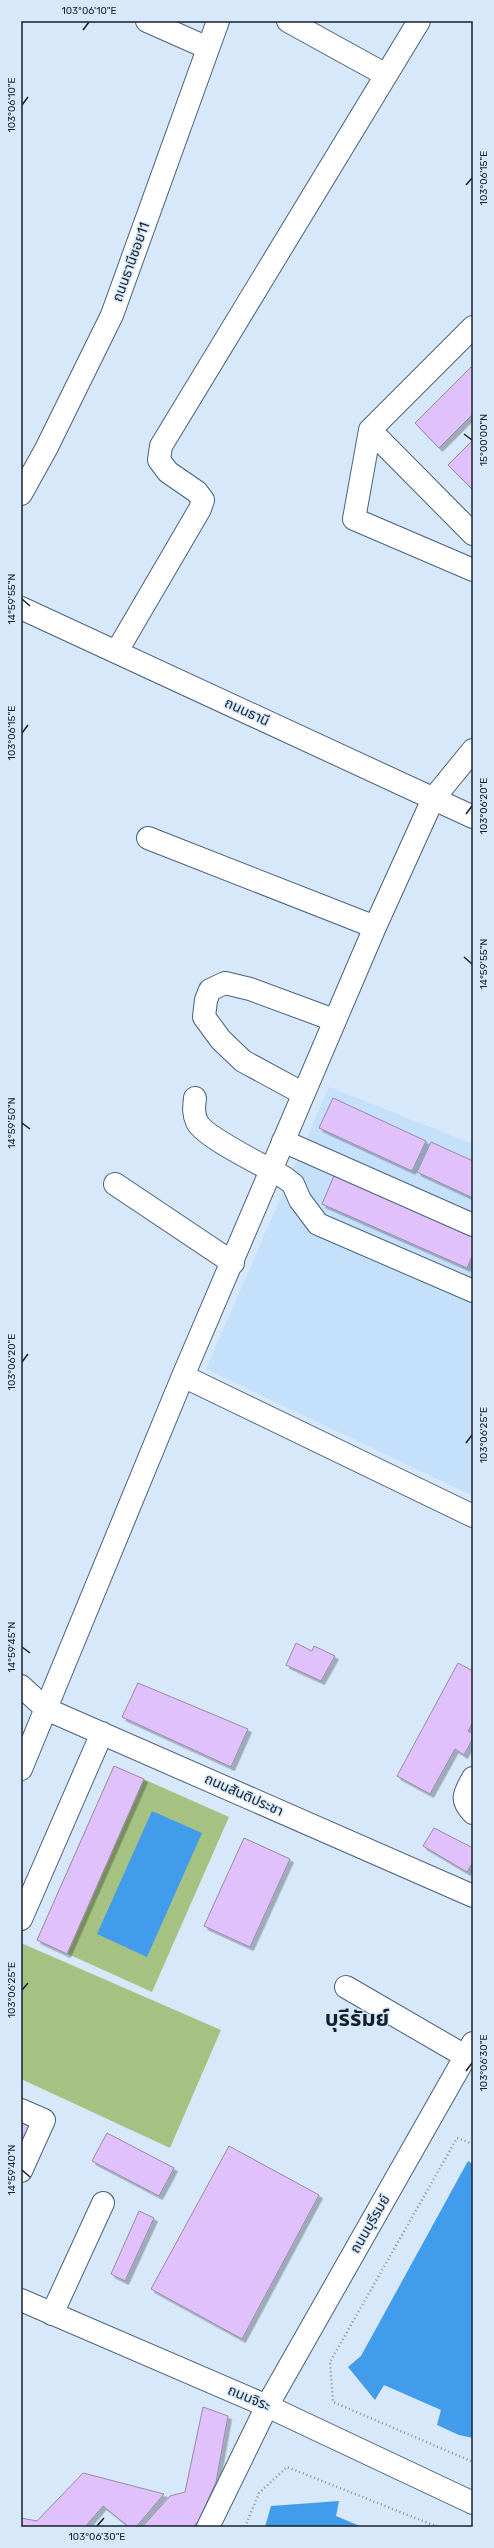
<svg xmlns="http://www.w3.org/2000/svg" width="494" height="2548" font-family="Rubik,'Noto Sans Thai',sans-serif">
	<defs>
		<filter id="shadow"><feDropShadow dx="3.5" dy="3.5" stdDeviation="0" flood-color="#0004"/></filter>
	</defs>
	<rect width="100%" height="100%" fill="#d6e8f9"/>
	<path fill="#c4e0fb" d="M 329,1087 L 473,1144 L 473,1496 L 206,1369 Z"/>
	<path fill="#a5c282" d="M 114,1766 L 229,1817 L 152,1992 L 37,1940 Z
		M 21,1943 L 221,2030 L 170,2148 L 21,2079 Z"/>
	<path fill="#419ceb" d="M 152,1811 L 202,1833 L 147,1957 L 97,1934 Z
		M 468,2161 L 473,2164 L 473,2438 L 459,2435 L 437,2425 L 441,2410 L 384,2385 L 375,2400 L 348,2367 L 361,2356 Z
		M 339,2501 L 336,2516 L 362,2527 L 265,2527 L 271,2506 Z"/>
	<path fill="#e0c1fc" stroke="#9988a8" filter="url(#shadow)" d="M 471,367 L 473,369 L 473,414 L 439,448 L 415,423 Z
		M 473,440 L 473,490 L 448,465 Z
		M 333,1098 L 426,1141 L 412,1171 L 319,1128 Z
		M 431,1142 L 473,1161 L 473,1198 L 417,1172 Z
		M 336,1171 L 473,1232 L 473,1254 L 467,1268 L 322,1204 Z
		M 296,1643 L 312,1651 L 314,1646 L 335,1656 L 321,1681 L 286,1665 Z
		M 458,1663 L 473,1671 L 473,1722 L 468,1731 L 473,1734 L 473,1738 L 464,1755 L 455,1749 L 430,1794 L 397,1776 Z
		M 138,1683 L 248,1729 L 231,1767 L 122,1717 Z
		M 114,1766 L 144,1779 L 67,1954 L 37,1940 Z
		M 434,1828 L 473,1848 L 473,1862 L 467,1872 L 423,1846 Z
		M 244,1838 L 290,1859 L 250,1947 L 204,1926 Z
		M 21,2122 L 30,2127 L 21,2145 Z
		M 107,2133 L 174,2168 L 159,2196 L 92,2161 Z
		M 229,2146 L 319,2195 L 242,2339 L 151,2289 Z
		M 139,2211 L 154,2218 L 125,2281 L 111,2274 Z
		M 203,2407 L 228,2416 L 216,2482 L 199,2520 L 193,2527 L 142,2527 L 170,2496 L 185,2492 Z
		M 83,2473 L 164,2494 L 136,2527 L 129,2527 L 103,2506 L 85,2527 L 21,2527 L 21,2518 L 37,2521 Z"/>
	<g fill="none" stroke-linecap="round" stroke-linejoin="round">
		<defs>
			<path id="minor" d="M 147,21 L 208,48
				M 288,21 L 386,75
				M 473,327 L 370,430 L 473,534
				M 370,430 L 354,519 L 473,570
				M 21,494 L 46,449 L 112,315 L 218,21
				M 21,608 L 473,817
				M 117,651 L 200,509 L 203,500 L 197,492 L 168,472 L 159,460 L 161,446 L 419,21
				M 148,838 L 375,927
				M 302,1093 L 243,1061 L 221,1040 L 204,1017 L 206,1000 L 210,990 L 225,983 L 250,989 L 334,1020
				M 195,1098 C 194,1107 193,1113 197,1122 C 205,1138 267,1167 285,1178 L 293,1184 L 300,1200 L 318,1224 L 473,1291
				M 283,1141 L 473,1225
				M 115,1184 L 233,1263
				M 183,1376 L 473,1516
				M 21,1686 L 46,1709 L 473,1896
				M 21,1769 L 183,1376 L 375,927 L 433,799 L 473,750
				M 473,1778 C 465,1793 459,1799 473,1813
				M 21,1919 L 102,1733
				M 346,1987 L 465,2056
				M 21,2110 L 44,2120 L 21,2171
				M 52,2314 L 103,2203
				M 208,2527 L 267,2406 L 473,2043"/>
			<path id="major" d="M 21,2300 L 267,2406 L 473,2503"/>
		</defs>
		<use href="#minor" stroke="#48627a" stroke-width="24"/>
		<use href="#major" stroke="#48627a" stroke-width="24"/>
		<path stroke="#8593a2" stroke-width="2.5" stroke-dasharray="1 3" stroke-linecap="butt" d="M 473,2144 L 457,2138 L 330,2362 L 333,2402 L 473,2462
			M 245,2527 L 259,2493 L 287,2467 L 438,2527"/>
		<use href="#minor" stroke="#fff" stroke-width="22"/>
		<use href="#major" stroke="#fff" stroke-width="22"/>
	</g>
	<path fill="none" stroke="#16202b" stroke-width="1.5" d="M 83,30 L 89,22M 22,105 L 28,97M 466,185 L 472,178M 464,434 L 472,440M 22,599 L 30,606M 22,733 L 28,725M 466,814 L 472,806M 464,957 L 472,964M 22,1123 L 30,1129M 22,1362 L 28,1354M 466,1443 L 472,1435M 22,1647 L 30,1653M 22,1990 L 28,1983M 466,2071 L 472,2063M 22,2170 L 30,2177M 97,2526 L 104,2518"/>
	<g text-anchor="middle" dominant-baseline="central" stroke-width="3" stroke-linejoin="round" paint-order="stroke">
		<g font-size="14" fill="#16202b" stroke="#d6e8f9">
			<text transform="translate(131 262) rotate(-70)">ถนนธานีซอย11</text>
			<text transform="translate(247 712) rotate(25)">ถนนธานี</text>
			<text transform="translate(244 1795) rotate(24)">ถนนสันติประชา</text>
			<text transform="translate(370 2224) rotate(-60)">ถนนบุรีรมย์</text>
			<text transform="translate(249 2398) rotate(23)">ถนนจิระ</text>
		</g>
		<g font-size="22" font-weight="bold" fill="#16202b" stroke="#d6e8f9">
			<text x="357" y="2018">บุรีรัมย์</text>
		</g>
	</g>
	<rect width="494" height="2548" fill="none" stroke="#d6e8f9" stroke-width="44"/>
	<rect x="22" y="22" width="450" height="2504" fill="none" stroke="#16202b" stroke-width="1.5"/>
	<g font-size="10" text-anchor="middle" fill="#16202b">
		<text x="89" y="14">103°06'10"E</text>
		<text transform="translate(11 105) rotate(-90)" y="4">103°06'10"E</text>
		<text transform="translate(483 178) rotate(-90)" y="4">103°06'15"E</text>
		<text transform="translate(483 440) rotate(-90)" y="4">15°00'00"N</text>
		<text transform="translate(11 599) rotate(-90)" y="4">14°59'55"N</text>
		<text transform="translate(11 733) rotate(-90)" y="4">103°06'15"E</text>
		<text transform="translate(483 806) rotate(-90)" y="4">103°06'20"E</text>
		<text transform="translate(483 964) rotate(-90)" y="4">14°59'55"N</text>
		<text transform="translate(11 1123) rotate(-90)" y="4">14°59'50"N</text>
		<text transform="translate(11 1362) rotate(-90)" y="4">103°06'20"E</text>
		<text transform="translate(483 1435) rotate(-90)" y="4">103°06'25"E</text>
		<text transform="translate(11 1647) rotate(-90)" y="4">14°59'45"N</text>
		<text transform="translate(11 1990) rotate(-90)" y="4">103°06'25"E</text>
		<text transform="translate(483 2063) rotate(-90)" y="4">103°06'30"E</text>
		<text transform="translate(11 2170) rotate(-90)" y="4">14°59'40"N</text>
		<text x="97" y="2540">103°06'30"E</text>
	</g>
</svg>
